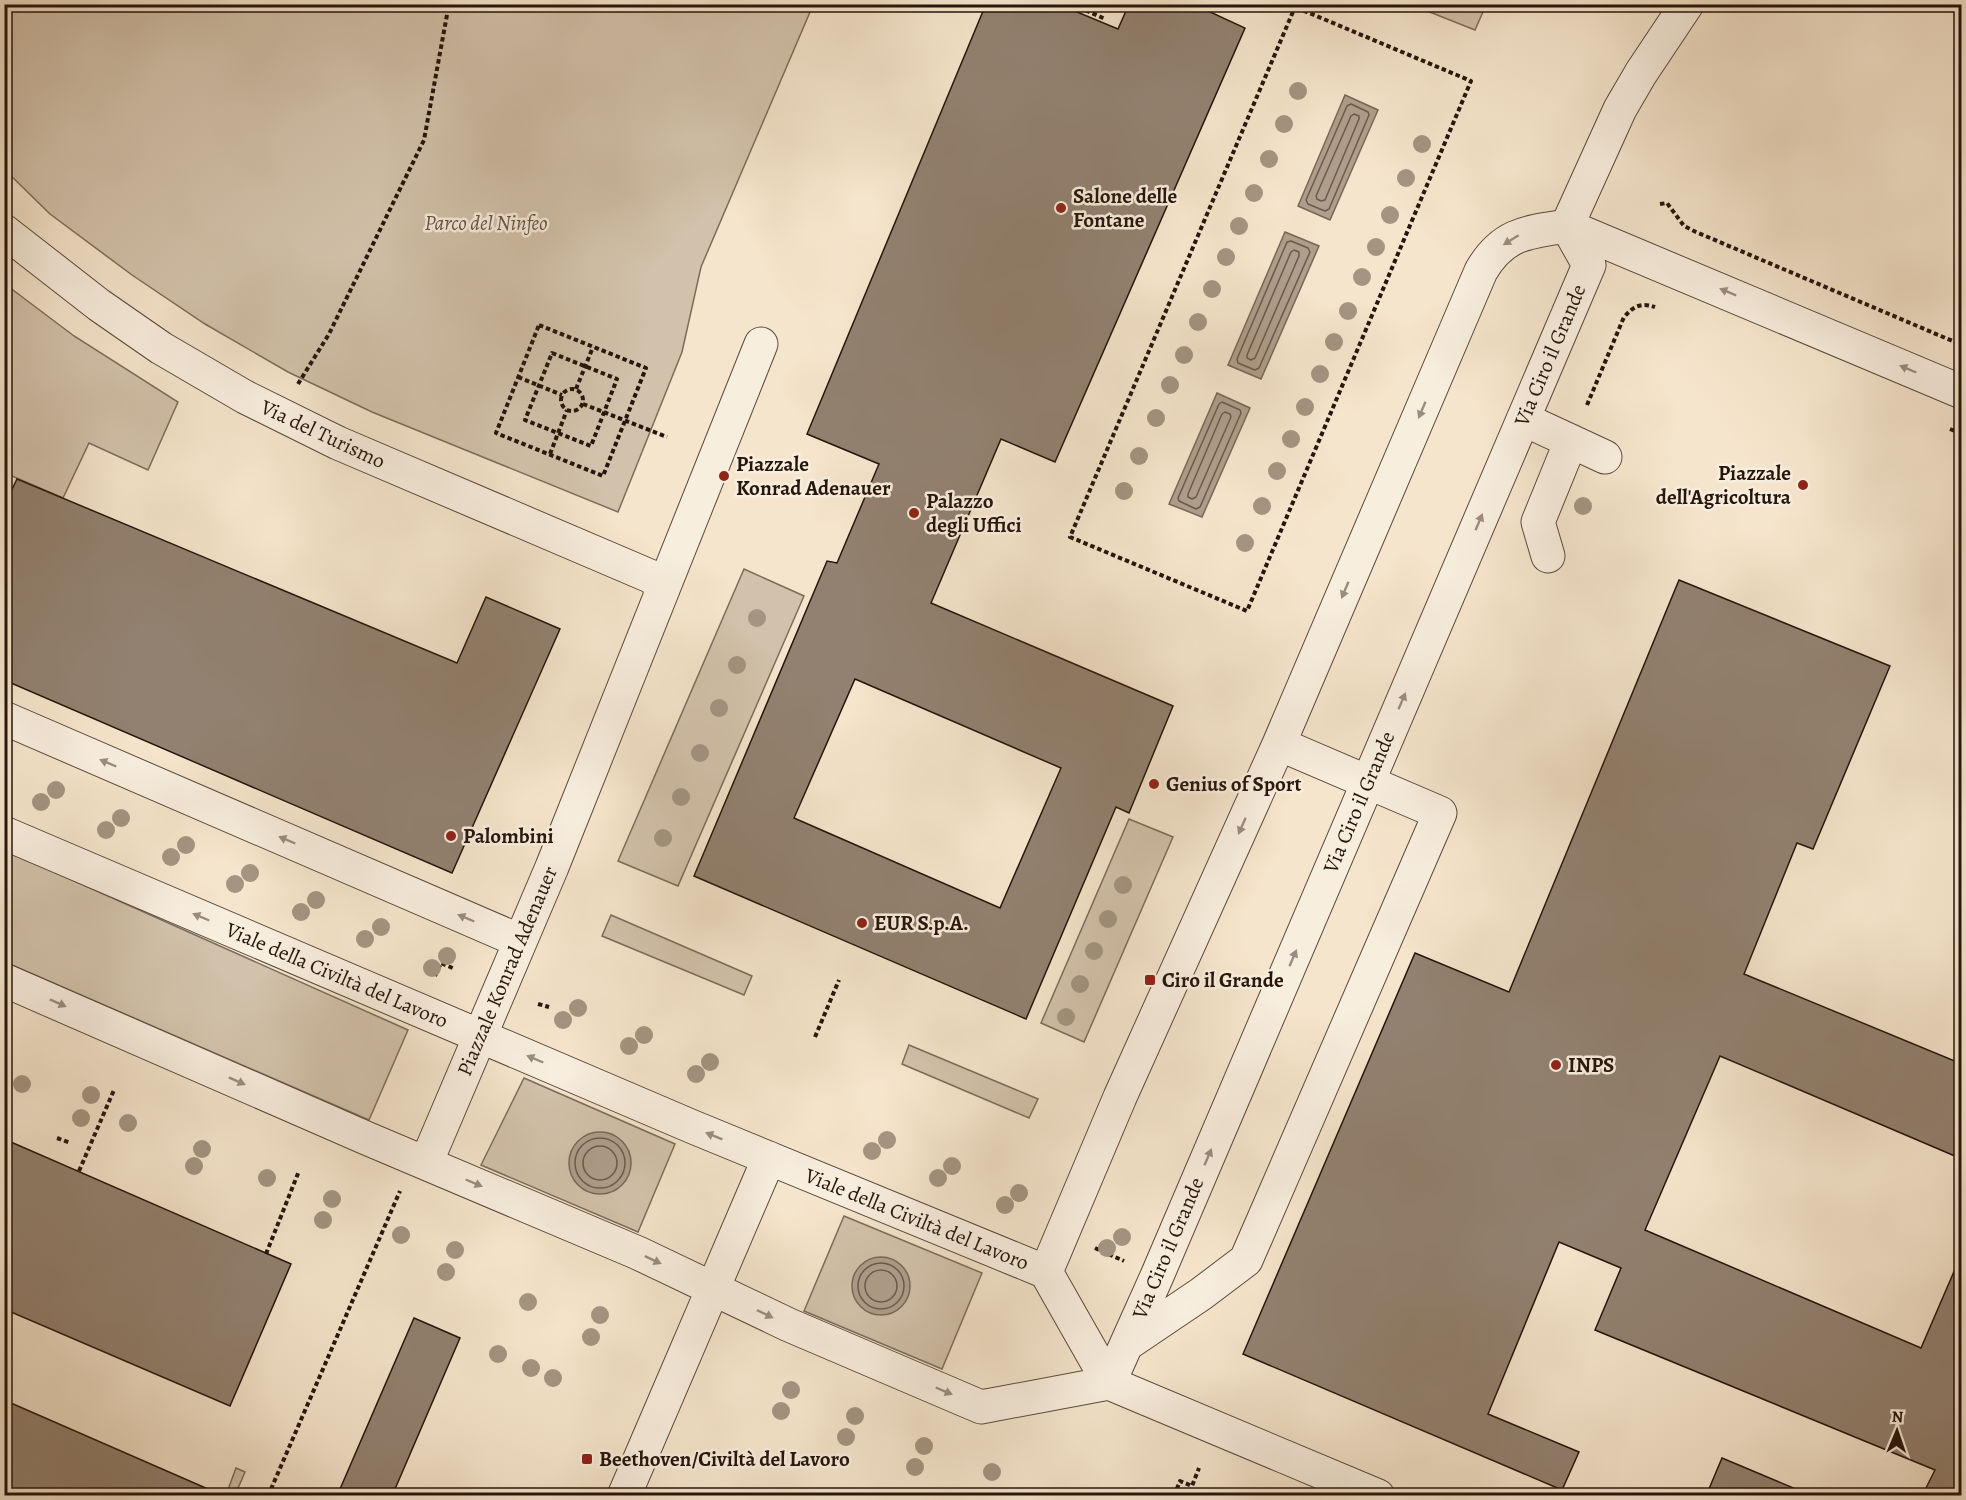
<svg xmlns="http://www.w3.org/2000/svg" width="1966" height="1500" font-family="Alegreya,serif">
	<rect width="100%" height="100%" fill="#f5e5cc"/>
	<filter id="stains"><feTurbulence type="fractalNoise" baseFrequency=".00333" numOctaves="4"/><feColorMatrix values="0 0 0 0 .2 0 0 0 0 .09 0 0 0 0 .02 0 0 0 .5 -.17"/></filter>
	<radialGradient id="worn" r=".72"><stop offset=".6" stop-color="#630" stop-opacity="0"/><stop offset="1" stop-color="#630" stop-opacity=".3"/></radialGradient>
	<path fill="#d2c2ab" stroke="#7c6c5c" stroke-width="1.5" d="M 4,5 L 5,4 L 813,5 L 701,267 L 682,352 L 618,512 L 372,412 L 288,372 L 205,324 L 132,275 L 50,214 L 5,170 Z
		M 1412,5 L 1486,5 L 1475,30 Z
		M 5,284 L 74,336 L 178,402 L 148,470 L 89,443 L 63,498 L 5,473 Z
		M 744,569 L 804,596 L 678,886 L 618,861 Z
		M 1129,819 L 1173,837 L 1084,1042 L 1041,1023 Z
		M 5,850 L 408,1030 L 369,1120 L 5,962 Z
		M 611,915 L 752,976 L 744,995 L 602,936 Z
		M 909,1045 L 1038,1099 L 1029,1118 L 902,1064 Z
		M 524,1078 L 675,1144 L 638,1232 L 481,1165 Z
		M 844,1216 L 982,1273 L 942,1369 L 804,1311 Z
		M 236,1468 L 245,1472 L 235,1495 L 226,1495 Z"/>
	<path fill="#af9e8b" stroke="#786758" stroke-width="1.5" d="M 1345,95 L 1378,110 L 1330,220 L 1298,206 Z
		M 1285,232 L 1319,246 L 1261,379 L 1228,365 Z
		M 1217,393 L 1250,408 L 1202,517 L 1169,504 Z
		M569 1163a31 31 0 1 1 62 0a31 31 0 1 1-62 0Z
		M852 1286a29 29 0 1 1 58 0a29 29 0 1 1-58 0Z"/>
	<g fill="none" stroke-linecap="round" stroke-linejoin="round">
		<path stroke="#6a5a4c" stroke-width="1.5" d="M 1351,104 L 1368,112 L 1369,115 L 1329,209 L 1325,211 L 1308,204 L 1306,200 L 1347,106 Z
			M 1354,114 L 1359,116 L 1359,119 L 1325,200 L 1321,201 L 1317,199 L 1316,196 L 1351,116 Z
			M 1291,241 L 1308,248 L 1310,252 L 1259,368 L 1255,370 L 1238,363 L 1237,359 L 1287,242 Z
			M 1294,250 L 1299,252 L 1299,256 L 1255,358 L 1251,360 L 1247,358 L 1247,355 L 1291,252 Z
			M 1222,402 L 1240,410 L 1241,413 L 1200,507 L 1196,509 L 1179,501 L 1178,498 L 1219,404 Z
			M 1225,412 L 1230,414 L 1231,417 L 1196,497 L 1192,499 L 1188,497 L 1188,494 L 1222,414 Z
			M575 1163a25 25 0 1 1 50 0a25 25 0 1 1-50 0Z
			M583 1163a17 17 0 1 1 34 0a17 17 0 1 1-34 0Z
			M858 1286a23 23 0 1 1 46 0a23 23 0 1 1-46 0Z
			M865 1286a16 16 0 1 1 32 0a16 16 0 1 1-32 0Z"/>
	</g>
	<path fill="#928170" stroke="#26150c" stroke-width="1.5" fill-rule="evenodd" d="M 986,4 L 1058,4 L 1118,29 L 1129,4 L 1193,4 L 1245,28 L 1055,462 L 1001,439 L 931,603 L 1173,706 L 1129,813 L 1116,807 L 1026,1019 L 694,876 L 827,561 L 837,563 L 879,464 L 807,434 ZM 855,679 L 1061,768 L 1000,908 L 794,818 Z
		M 17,479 L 457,663 L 486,597 L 560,629 L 452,873 L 4,680 L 4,506 Z
		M 1679,580 L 1890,666 L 1813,849 L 1797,843 L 1744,974 L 1962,1064 L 1962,1159 L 1720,1056 L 1645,1230 L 1921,1348 L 1962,1253 L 1962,1496 L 1922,1496 L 1935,1470 L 1595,1330 L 1621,1268 L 1559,1242 L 1488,1414 L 1579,1452 L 1562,1490 L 1243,1354 L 1415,953 L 1509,992 Z
		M 4,1139 L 291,1264 L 230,1406 L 4,1309 Z
		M 414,1318 L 460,1338 L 392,1496 L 337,1496 Z
		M 4,1400 L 224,1496 L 4,1496 Z
		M 1722,1458 L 1810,1495 L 1810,1496 L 1706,1496 Z"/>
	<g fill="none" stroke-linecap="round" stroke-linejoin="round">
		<defs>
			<path id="minor" d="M 1567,226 L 1962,392
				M 1567,226 L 1620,109 L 1641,73 L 1687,4
				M 4,231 L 99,305 L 161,348 L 245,397 L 338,443 L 652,577 L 658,582 L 661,594
				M 1523,419 L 1605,457
				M 1548,556 L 1538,522 L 1571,441
				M 4,718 L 520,941
				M 4,833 L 693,1127 L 1046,1272 L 1109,1383
				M 4,980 L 366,1138 L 638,1253 L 789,1325 L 981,1407 L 1109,1383 L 1378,1496
				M 426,1163 L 552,867 L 761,344
				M 1046,1272 L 1120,1097 L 1279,744 L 1481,271 C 1503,233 1528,232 1567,226
				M 1127,1344 L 1201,1294 L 1246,1260 L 1440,813 L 1279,744
				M 1109,1383 L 1157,1276 L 1589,265 L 1567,226
				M 624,1496 L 769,1158"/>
		</defs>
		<use href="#minor" stroke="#5a493c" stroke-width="35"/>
		<path stroke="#26150c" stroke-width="4" stroke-dasharray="4.5 3" stroke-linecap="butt" d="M 1072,4 L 1105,19
			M 1290,4 L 1295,7 L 1471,81 L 1247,611 L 1070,537 L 1295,7 L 1295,4
			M 1660,204 L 1667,203 L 1684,226 L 1696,232 L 1962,345
			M 539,325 L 646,368 L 603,476 L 496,433 Z
			M 552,353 L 617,379 L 591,446 L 525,420 Z
			M 518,377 L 562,395
			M 298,384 L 329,334 L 424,140 L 449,4
			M561 400a11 11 0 1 1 22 0a11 11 0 1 1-22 0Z
			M 576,389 L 593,347
			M 583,404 L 667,437
			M 1587,405 L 1624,317 C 1633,307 1640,302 1655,307
			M 1950,429 L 1962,434
			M 550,454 L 567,410
			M 435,976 L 441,963 L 455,969
			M 538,1004 L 549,1007
			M 815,1037 L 839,980
			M 57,1138 L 71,1143
			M 79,1171 L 114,1090
			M 1095,1248 L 1124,1261
			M 266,1254 L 299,1171
			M 268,1496 L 400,1191
			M 1174,1496 L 1180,1481 L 1192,1486 L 1199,1468"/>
		<use href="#minor" stroke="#f8eede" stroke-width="33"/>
	</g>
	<g fill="#a49481">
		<circle cx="1298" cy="91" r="9"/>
		<circle cx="1284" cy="124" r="9"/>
		<circle cx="1422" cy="144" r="9"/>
		<circle cx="1269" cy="159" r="9"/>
		<circle cx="1406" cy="178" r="9"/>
		<circle cx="1254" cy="193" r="9"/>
		<circle cx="1390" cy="215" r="9"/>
		<circle cx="1239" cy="226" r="9"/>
		<circle cx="1376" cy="247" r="9"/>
		<circle cx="1226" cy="257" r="9"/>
		<circle cx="1362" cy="277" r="9"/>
		<circle cx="1212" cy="289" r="9"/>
		<circle cx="1348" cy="311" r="9"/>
		<circle cx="1198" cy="322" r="9"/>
		<circle cx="1334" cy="342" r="9"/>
		<circle cx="1184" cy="355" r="9"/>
		<circle cx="1320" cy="374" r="9"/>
		<circle cx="1170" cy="385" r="9"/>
		<circle cx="1305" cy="407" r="9"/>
		<circle cx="1156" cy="418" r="9"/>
		<circle cx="1291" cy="439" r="9"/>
		<circle cx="1139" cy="456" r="9"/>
		<circle cx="1277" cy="471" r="9"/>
		<circle cx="1124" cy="491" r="9"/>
		<circle cx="1262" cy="506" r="9"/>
		<circle cx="1583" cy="506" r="9"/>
		<circle cx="1245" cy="543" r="9"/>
		<circle cx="757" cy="618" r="9"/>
		<circle cx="737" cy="665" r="9"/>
		<circle cx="719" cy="708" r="9"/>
		<circle cx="700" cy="753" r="9"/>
		<circle cx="56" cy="790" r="9"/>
		<circle cx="681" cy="797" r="9"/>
		<circle cx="41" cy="802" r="9"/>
		<circle cx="121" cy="818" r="9"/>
		<circle cx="106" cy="830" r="9"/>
		<circle cx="663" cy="838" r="9"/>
		<circle cx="186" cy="845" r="9"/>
		<circle cx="171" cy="857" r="9"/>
		<circle cx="250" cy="873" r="9"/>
		<circle cx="235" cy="884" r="9"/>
		<circle cx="1123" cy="885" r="9"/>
		<circle cx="316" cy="900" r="9"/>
		<circle cx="301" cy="912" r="9"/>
		<circle cx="1108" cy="919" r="9"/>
		<circle cx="381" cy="927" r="9"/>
		<circle cx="365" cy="939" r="9"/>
		<circle cx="1094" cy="951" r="9"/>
		<circle cx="447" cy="956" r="9"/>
		<circle cx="432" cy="968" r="9"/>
		<circle cx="1080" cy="984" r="9"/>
		<circle cx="578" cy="1008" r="9"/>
		<circle cx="1066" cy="1017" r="9"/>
		<circle cx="563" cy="1020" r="9"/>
		<circle cx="644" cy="1035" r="9"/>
		<circle cx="629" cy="1046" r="9"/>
		<circle cx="710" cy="1062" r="9"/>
		<circle cx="696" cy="1074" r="9"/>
		<circle cx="22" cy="1084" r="9"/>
		<circle cx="91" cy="1095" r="9"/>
		<circle cx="81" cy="1118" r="9"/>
		<circle cx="128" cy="1123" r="9"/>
		<circle cx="887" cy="1140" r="9"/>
		<circle cx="202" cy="1149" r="9"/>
		<circle cx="872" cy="1151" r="9"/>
		<circle cx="194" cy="1166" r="9"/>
		<circle cx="952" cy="1166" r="9"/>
		<circle cx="267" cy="1178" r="9"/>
		<circle cx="938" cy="1178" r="9"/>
		<circle cx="1019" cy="1193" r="9"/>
		<circle cx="332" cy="1199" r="9"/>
		<circle cx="1005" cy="1205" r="9"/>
		<circle cx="323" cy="1220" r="9"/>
		<circle cx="401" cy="1235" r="9"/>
		<circle cx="1122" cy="1237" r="9"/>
		<circle cx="1107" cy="1248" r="9"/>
		<circle cx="455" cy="1250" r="9"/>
		<circle cx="446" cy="1272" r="9"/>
		<circle cx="528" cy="1302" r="9"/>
		<circle cx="600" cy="1315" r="9"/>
		<circle cx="591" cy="1337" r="9"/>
		<circle cx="498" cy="1354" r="9"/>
		<circle cx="531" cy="1368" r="9"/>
		<circle cx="553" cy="1378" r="9"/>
		<circle cx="791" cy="1390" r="9"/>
		<circle cx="781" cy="1411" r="9"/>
		<circle cx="855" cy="1416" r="9"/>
		<circle cx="846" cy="1437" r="9"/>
		<circle cx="924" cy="1446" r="9"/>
		<circle cx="915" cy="1467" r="9"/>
		<circle cx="992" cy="1472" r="9"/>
	</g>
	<defs><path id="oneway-solid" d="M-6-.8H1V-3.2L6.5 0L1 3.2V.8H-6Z" transform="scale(1.5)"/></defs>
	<g fill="#9a8c80">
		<use href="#oneway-solid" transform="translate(1511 240) rotate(148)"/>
		<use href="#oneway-solid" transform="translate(1728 292) rotate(-157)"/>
		<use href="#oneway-solid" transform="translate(1908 369) rotate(-157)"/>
		<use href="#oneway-solid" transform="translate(1422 410) rotate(113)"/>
		<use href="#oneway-solid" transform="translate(1479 522) rotate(-67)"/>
		<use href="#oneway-solid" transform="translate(1345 590) rotate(113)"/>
		<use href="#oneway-solid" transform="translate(1402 701) rotate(-67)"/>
		<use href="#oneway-solid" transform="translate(108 763) rotate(-157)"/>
		<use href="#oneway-solid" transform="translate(1242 826) rotate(114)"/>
		<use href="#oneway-solid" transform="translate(287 840) rotate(-157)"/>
		<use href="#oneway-solid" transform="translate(201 917) rotate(-157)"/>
		<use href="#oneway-solid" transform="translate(466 918) rotate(-157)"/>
		<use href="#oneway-solid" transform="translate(1293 958) rotate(-67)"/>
		<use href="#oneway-solid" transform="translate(58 1003) rotate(24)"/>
		<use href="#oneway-solid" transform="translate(535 1059) rotate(-157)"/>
		<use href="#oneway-solid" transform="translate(237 1081) rotate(24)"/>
		<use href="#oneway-solid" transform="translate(714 1136) rotate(-158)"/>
		<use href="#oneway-solid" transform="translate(1208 1157) rotate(-67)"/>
		<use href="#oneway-solid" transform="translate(474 1183) rotate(23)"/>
		<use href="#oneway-solid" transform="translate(653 1260) rotate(25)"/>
		<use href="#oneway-solid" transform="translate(765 1314) rotate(26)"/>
		<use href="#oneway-solid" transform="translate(944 1391) rotate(23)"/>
	</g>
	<g fill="#8f2418" stroke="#f8eede" stroke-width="2">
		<circle cx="1061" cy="208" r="6"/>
		<circle cx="724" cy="476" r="6"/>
		<circle cx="1803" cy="485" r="6"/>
		<circle cx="914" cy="513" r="6"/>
		<circle cx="1154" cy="784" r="6"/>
		<circle cx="451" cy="836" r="6"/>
		<circle cx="862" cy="923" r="6"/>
		<rect x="1144" y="974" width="12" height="12" rx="3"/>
		<circle cx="1556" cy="1065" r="6"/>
		<rect x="581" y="1453" width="12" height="12" rx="3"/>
	</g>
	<g text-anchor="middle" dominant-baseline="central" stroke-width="5" stroke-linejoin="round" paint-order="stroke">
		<g font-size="21" font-weight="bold" fill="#26150c" stroke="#f8eede" text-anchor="start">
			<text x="1073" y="196">Salone delle<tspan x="1073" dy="24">Fontane</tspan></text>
			<text x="736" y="464">Piazzale<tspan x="736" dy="24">Konrad Adenauer</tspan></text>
			<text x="1791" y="473" text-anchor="end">Piazzale<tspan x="1791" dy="24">dell'Agricoltura</tspan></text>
			<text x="926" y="501">Palazzo<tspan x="926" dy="24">degli Uffici</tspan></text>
			<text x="1166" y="784">Genius of Sport</text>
			<text x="463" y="836">Palombini</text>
			<text x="874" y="923">EUR S.p.A.</text>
			<text x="1162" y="980">Ciro il Grande</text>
			<text x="1568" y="1065">INPS</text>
			<text x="599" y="1459">Beethoven/Civiltà del Lavoro</text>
		</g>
		<g font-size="21" font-style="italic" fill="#625244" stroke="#f8eede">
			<text x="486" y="223">Parco del Ninfeo</text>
		</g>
		<g font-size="21" fill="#26150c" stroke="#f8eede">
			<text transform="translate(1550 355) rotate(-67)">Via Ciro il Grande</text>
			<text transform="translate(323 434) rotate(25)">Via del Turismo</text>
			<text transform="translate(1359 802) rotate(-67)">Via Ciro il Grande</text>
			<text transform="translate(507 971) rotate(-67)">Piazzale Konrad Adenauer</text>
			<text transform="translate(337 975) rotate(23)">Viale della Civiltà del Lavoro</text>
			<text transform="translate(917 1219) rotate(22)">Viale della Civiltà del Lavoro</text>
			<text transform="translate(1168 1248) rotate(-67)">Via Ciro il Grande</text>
		</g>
	</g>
	<rect width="1966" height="1500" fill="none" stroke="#f5e5cc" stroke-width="24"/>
	<rect x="6" y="6" width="1954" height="1488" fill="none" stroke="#26150c" stroke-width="3"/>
	<rect x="12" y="12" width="1942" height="1476" fill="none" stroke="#26150c" stroke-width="1.5"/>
	<g transform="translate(1897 1431) rotate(2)" stroke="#f8eede" stroke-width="4.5" paint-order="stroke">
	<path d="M0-4.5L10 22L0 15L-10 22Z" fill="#26150c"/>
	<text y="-9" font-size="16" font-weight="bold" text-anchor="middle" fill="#26150c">N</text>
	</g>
	<rect width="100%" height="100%" filter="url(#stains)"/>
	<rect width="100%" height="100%" fill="url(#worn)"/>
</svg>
